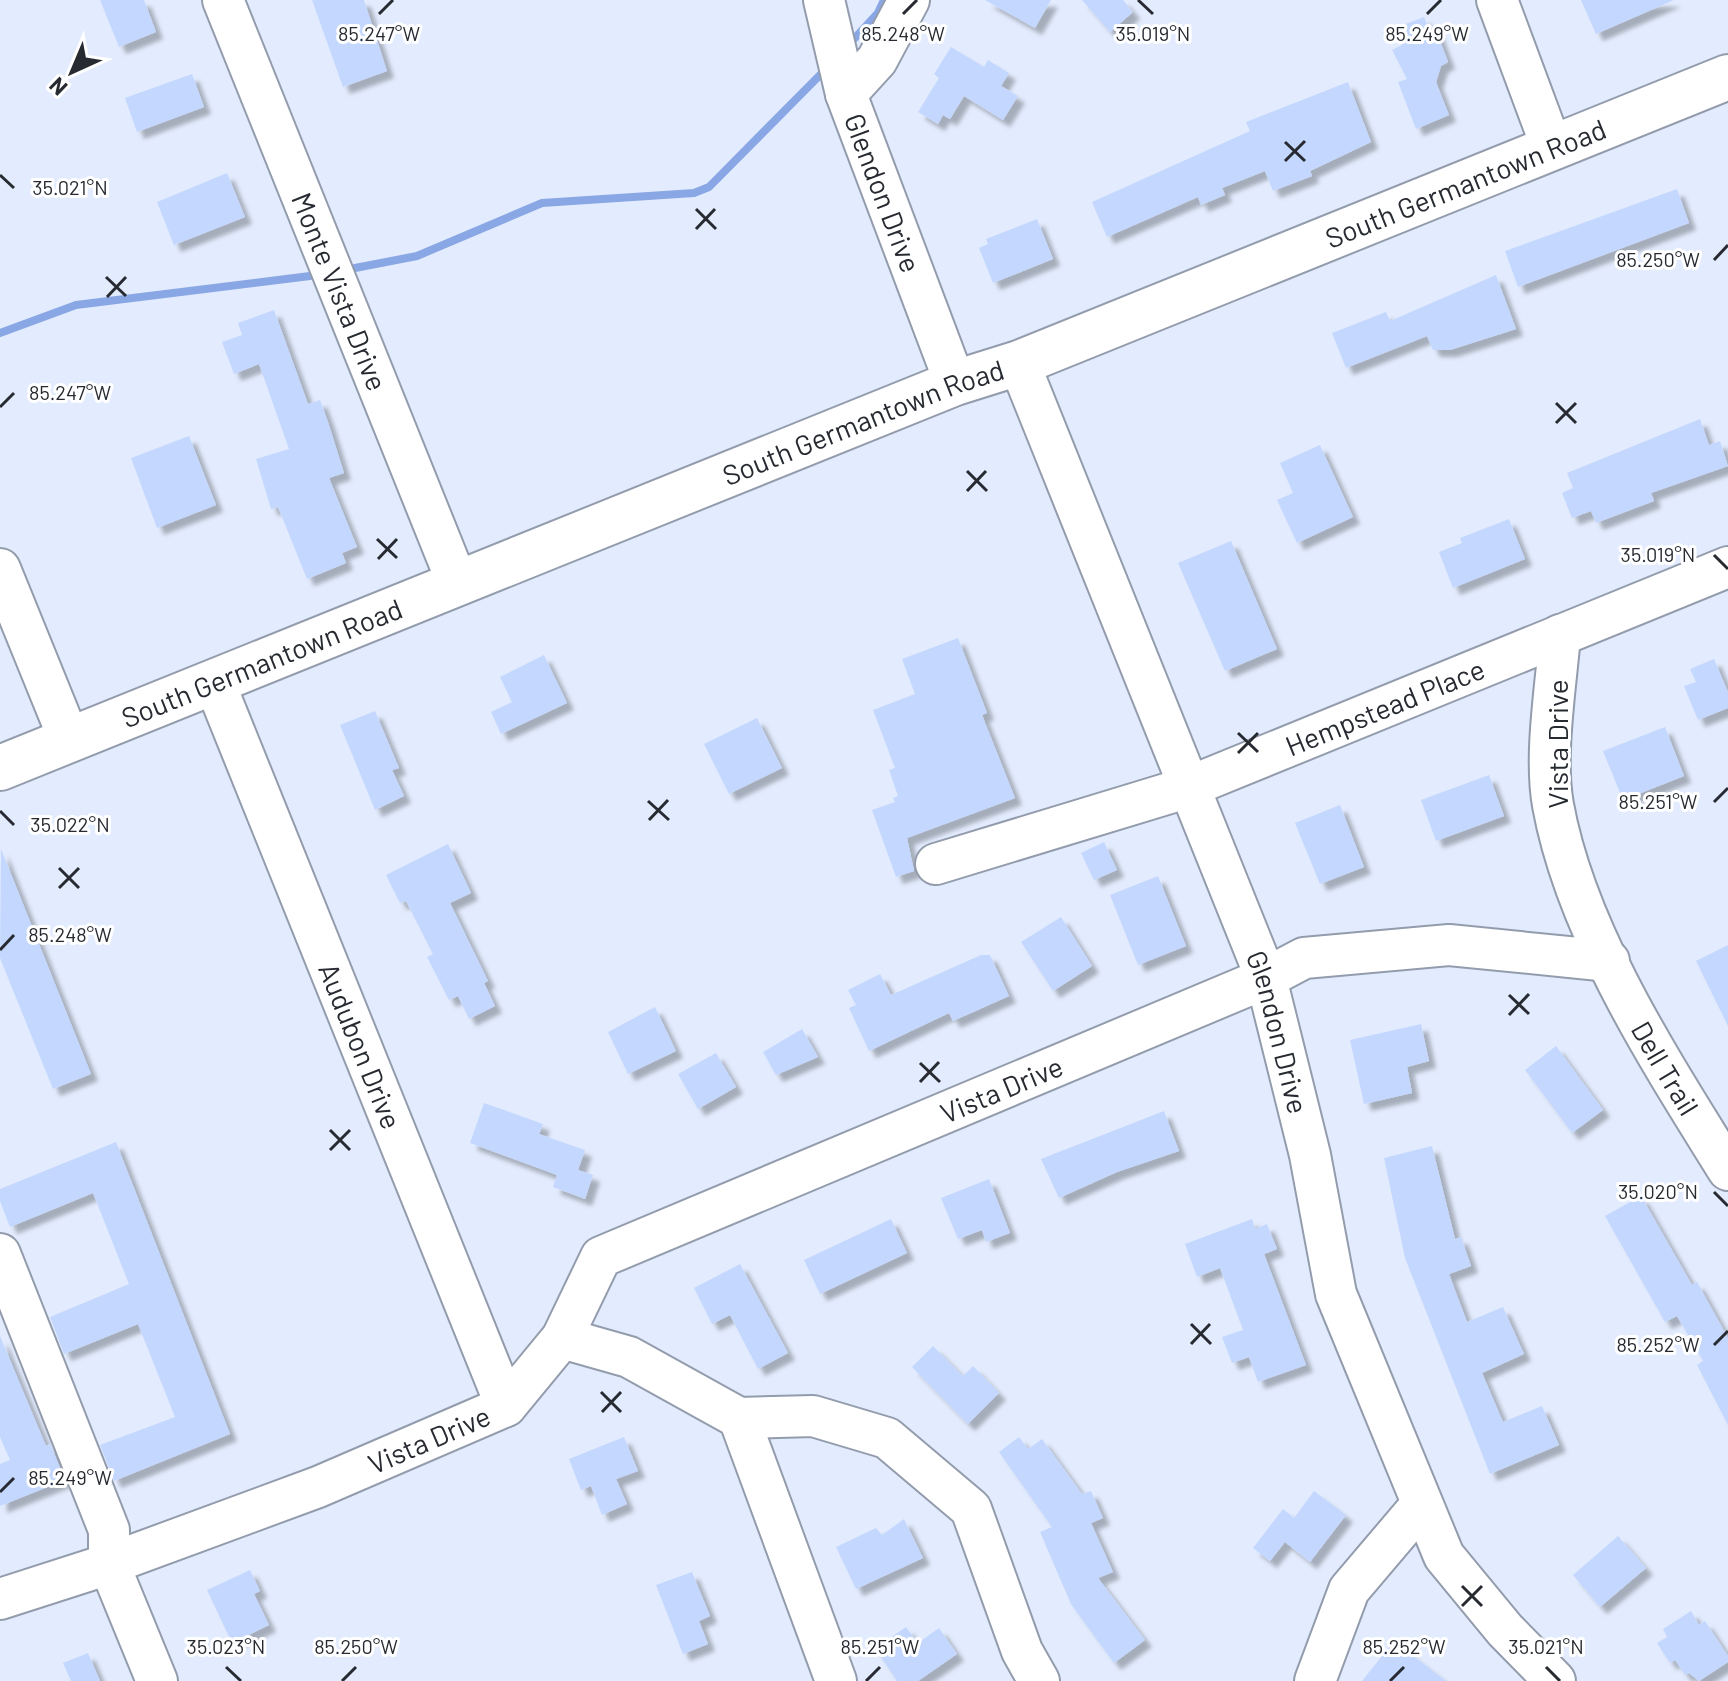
<svg xmlns="http://www.w3.org/2000/svg" width="1728" height="1681" font-family="Barlow,sans-serif">
	<defs>
		<filter id="shadow"><feDropShadow dx="7" dy="7" stdDeviation="2" flood-color="#0004"/></filter>
	</defs>
	<rect width="100%" height="100%" fill="#e3ecfe"/>
	<g fill="none" stroke-linecap="round" stroke-linejoin="round">
		<path stroke="#8aa7e5" stroke-width="8" d="M 855,38 L 878,13 L 884,0
			M 355,268 L 417,256 L 542,203 L 694,193 L 709,187 L 820,75
			M 0,333 L 76,305 L 310,276"/>
	</g>
	<path fill="#c4d7fe" filter="url(#shadow)" d="M 100,0 L 144,0 L 156,32 L 119,47 Z
		M 312,0 L 364,0 L 387,71 L 343,87 Z
		M 985,0 L 1051,0 L 1035,28 Z
		M 1082,0 L 1123,0 L 1133,12 L 1110,32 Z
		M 1581,0 L 1674,0 L 1596,34 Z
		M 1424,17 L 1430,32 L 1436,30 L 1448,62 L 1441,66 L 1436,82 L 1449,115 L 1416,129 L 1398,82 L 1407,79 L 1392,50 L 1402,45 L 1395,28 Z
		M 951,47 L 984,67 L 988,60 L 1009,73 L 1001,86 L 1018,96 L 1003,120 L 964,96 L 950,119 L 943,115 L 938,124 L 918,112 L 939,78 L 934,74 Z
		M 192,74 L 204,107 L 137,132 L 125,98 Z
		M 1348,82 L 1371,142 L 1310,171 L 1312,176 L 1273,191 L 1265,171 L 1222,188 L 1225,195 L 1201,205 L 1198,197 L 1107,237 L 1092,202 L 1250,131 L 1246,122 Z
		M 227,173 L 245,217 L 174,245 L 157,202 Z
		M 1677,189 L 1689,223 L 1518,287 L 1505,251 Z
		M 1037,219 L 1053,259 L 993,283 L 979,248 L 988,244 L 986,239 Z
		M 1496,275 L 1516,329 L 1450,350 L 1433,350 L 1427,336 L 1346,368 L 1332,333 L 1386,312 L 1390,321 Z
		M 274,310 L 308,404 L 320,400 L 328,422 L 344,473 L 329,478 L 357,547 L 342,553 L 346,563 L 307,579 L 278,507 L 271,509 L 256,459 L 289,449 L 259,364 L 234,374 L 222,342 L 242,335 L 238,323 Z
		M 1700,419 L 1709,445 L 1720,441 L 1728,466 L 1651,493 L 1654,501 L 1596,523 L 1591,511 L 1572,518 L 1562,493 L 1573,488 L 1567,473 Z
		M 189,436 L 216,505 L 157,528 L 131,458 Z
		M 1320,445 L 1353,517 L 1297,543 L 1277,500 L 1293,493 L 1280,463 Z
		M 1509,519 L 1525,559 L 1453,588 L 1439,552 L 1462,543 L 1460,538 Z
		M 1231,541 L 1277,649 L 1225,671 L 1178,563 Z
		M 958,638 L 987,713 L 982,715 L 1015,798 L 907,838 L 914,871 L 896,877 L 872,810 L 895,802 L 893,798 L 898,796 L 889,770 L 895,768 L 873,710 L 915,694 L 902,659 Z
		M 544,655 L 567,703 L 501,734 L 491,712 L 512,702 L 500,677 Z
		M 1714,659 L 1728,692 L 1728,708 L 1698,720 L 1684,686 L 1696,682 L 1690,669 Z
		M 375,711 L 399,768 L 392,770 L 404,796 L 375,810 L 340,725 Z
		M 757,718 L 782,768 L 729,794 L 704,744 Z
		M 1665,727 L 1684,776 L 1623,800 L 1603,751 Z
		M 1489,775 L 1504,816 L 1436,841 L 1421,800 Z
		M 1340,805 L 1364,867 L 1320,884 L 1295,823 Z
		M 1104,842 L 1117,870 L 1094,880 L 1081,853 Z
		M 448,844 L 471,893 L 450,903 L 488,981 L 484,983 L 495,1006 L 469,1019 L 458,996 L 449,1000 L 427,957 L 433,954 L 406,901 L 400,903 L 386,875 Z
		M 1,849 L 91,1074 L 53,1089 L 0,958 Z
		M 1158,876 L 1186,946 L 1138,965 L 1110,895 Z
		M 1061,917 L 1092,966 L 1053,991 L 1021,942 Z
		M 1728,945 L 1728,1026 L 1696,961 Z
		M 981,955 L 990,955 L 1009,996 L 953,1021 L 949,1013 L 869,1051 L 849,1008 L 856,1005 L 848,990 L 880,974 L 891,995 Z
		M 655,1007 L 676,1051 L 628,1074 L 608,1032 Z
		M 1421,1024 L 1429,1061 L 1407,1067 L 1412,1093 L 1364,1104 L 1350,1040 Z
		M 802,1029 L 818,1057 L 776,1075 L 763,1052 Z
		M 1556,1046 L 1603,1110 L 1572,1133 L 1525,1070 Z
		M 716,1053 L 736,1087 L 698,1109 L 678,1074 Z
		M 484,1103 L 543,1124 L 539,1134 L 585,1150 L 578,1170 L 593,1175 L 585,1199 L 553,1187 L 557,1175 L 470,1143 Z
		M 1164,1111 L 1179,1151 L 1117,1172 L 1059,1198 L 1041,1159 Z
		M 116,1142 L 230,1434 L 114,1481 L 100,1445 L 175,1417 L 138,1324 L 64,1354 L 50,1317 L 129,1284 L 93,1193 L 10,1227 L 0,1201 L 0,1189 Z
		M 1432,1146 L 1455,1239 L 1461,1237 L 1471,1266 L 1449,1274 L 1467,1322 L 1503,1307 L 1524,1354 L 1482,1373 L 1503,1422 L 1542,1406 L 1559,1445 L 1490,1474 L 1405,1258 L 1384,1158 Z
		M 989,1179 L 1010,1233 L 986,1242 L 982,1230 L 958,1239 L 941,1198 Z
		M 1641,1196 L 1692,1285 L 1697,1282 L 1728,1338 L 1728,1425 L 1697,1365 L 1703,1361 L 1677,1316 L 1665,1322 L 1605,1216 Z
		M 891,1219 L 907,1253 L 820,1294 L 804,1260 Z
		M 1252,1219 L 1255,1229 L 1267,1224 L 1277,1249 L 1264,1254 L 1306,1365 L 1258,1382 L 1249,1357 L 1232,1363 L 1222,1337 L 1243,1330 L 1220,1268 L 1197,1277 L 1185,1244 Z
		M 740,1264 L 788,1353 L 758,1369 L 730,1315 L 712,1324 L 694,1288 Z
		M 0,1336 L 46,1446 L 50,1444 L 65,1480 L 0,1506 L 0,1464 L 10,1460 L 0,1437 Z
		M 933,1346 L 963,1376 L 973,1366 L 999,1393 L 968,1424 L 912,1367 Z
		M 624,1437 L 638,1471 L 616,1479 L 627,1504 L 602,1515 L 591,1486 L 581,1490 L 569,1459 Z
		M 1019,1437 L 1028,1449 L 1042,1439 L 1082,1494 L 1091,1491 L 1103,1518 L 1091,1523 L 1113,1572 L 1098,1578 L 1145,1640 L 1114,1663 L 1071,1604 L 1040,1532 L 1052,1527 L 999,1452 Z
		M 1314,1491 L 1346,1515 L 1310,1562 L 1285,1542 L 1270,1561 L 1253,1548 L 1283,1509 L 1294,1518 Z
		M 904,1519 L 923,1558 L 856,1589 L 836,1547 L 876,1528 L 882,1535 Z
		M 1618,1536 L 1646,1568 L 1600,1607 L 1573,1575 Z
		M 250,1570 L 260,1591 L 254,1594 L 269,1625 L 232,1643 L 207,1590 Z
		M 692,1572 L 710,1616 L 699,1621 L 708,1644 L 683,1654 L 656,1585 Z
		M 1691,1611 L 1699,1625 L 1705,1621 L 1728,1656 L 1728,1662 L 1699,1681 L 1689,1673 L 1685,1675 L 1675,1660 L 1670,1663 L 1657,1643 L 1667,1637 L 1663,1629 Z
		M 906,1627 L 918,1643 L 939,1628 L 957,1654 L 918,1681 L 897,1681 L 875,1648 Z
		M 1394,1641 L 1446,1681 L 1362,1681 Z
		M 88,1653 L 100,1681 L 71,1681 L 63,1663 Z"/>
	<g fill="none" stroke-linecap="round" stroke-linejoin="round">
		<defs>
			<g id="minor">
				<path id="s1" d="M 223,0 L 457,582"/>
				<path id="s2" d="M 824,0 L 846,94 L 955,383"/>
				<path d="M 1497,0 L 1552,148"/>
				<path d="M 846,94 L 877,60 L 909,0"/>
				<path id="s3" d="M 1019,363 L 1266,978 L 1310,1155 L 1336,1294 L 1444,1556 L 1505,1630 L 1555,1681"/>
				<path d="M 0,569 L 69,739"/>
				<path id="s4" d="M 1560,635 C 1556,685 1544,756 1553,805 C 1576,932 1661,1062 1728,1170"/>
				<path id="s5" d="M 215,684 L 506,1406"/>
				<path id="s6" d="M 936,864 L 1186,788 L 1728,567"/>
				<path d="M 0,1254 L 109,1530 L 109,1564 L 157,1681"/>
				<path d="M 562,1338 L 629,1357 L 739,1418 L 836,1681"/>
				<path d="M 739,1418 L 813,1416 L 887,1438 L 971,1509 L 1022,1651 L 1039,1681"/>
				<path id="s7" d="M 0,1599 L 109,1564 L 318,1487 L 506,1406 L 562,1338 L 601,1257 L 1266,978 L 1304,958 L 1449,945 L 1609,961"/>
				<path d="M 1315,1681 L 1349,1590 L 1422,1504"/>
			</g>
			<g id="major">
				<path id="s8" d="M 0,768 L 955,383 L 1019,363 L 1728,77"/>
			</g>
		</defs>
		<use href="#minor" stroke="#939cac" stroke-width="44"/>
		<use href="#major" stroke="#939cac" stroke-width="48"/>
		<use href="#minor" stroke="#fff" stroke-width="40"/>
		<use href="#major" stroke="#fff" stroke-width="44"/>
	</g>
	<path fill="none" stroke="#272b31" stroke-width="3" d="M 1138,0 L 1153,14M 379,14 L 393,0M 903,14 L 917,0M 1427,14 L 1441,0M 1285,142 L 1305,161M 1285,161 L 1305,141M 0,175 L 14,188M 696,209 L 716,229M 696,229 L 715,209M 1714,260 L 1728,245M 106,277 L 126,296M 107,297 L 126,277M 1556,403 L 1576,423M 0,407 L 14,393M 1556,423 L 1576,403M 967,471 L 987,491M 967,491 L 986,471M 377,539 L 397,558M 1714,555 L 1728,569M 378,559 L 397,539M 1238,733 L 1258,752M 1238,753 L 1258,733M 648,801 L 669,820M 1714,802 L 1728,788M 0,811 L 14,825M 649,820 L 668,800M 59,868 L 79,888M 59,888 L 79,868M 0,950 L 14,935M 1509,995 L 1529,1014M 1509,1015 L 1529,994M 920,1063 L 940,1082M 920,1082 L 939,1062M 330,1130 L 350,1150M 330,1150 L 350,1130M 1714,1192 L 1728,1206M 1191,1324 L 1211,1344M 1191,1344 L 1210,1324M 1714,1345 L 1728,1331M 601,1392 L 621,1412M 602,1412 L 621,1392M 0,1492 L 14,1478M 1462,1586 L 1482,1606M 1462,1606 L 1482,1586M 226,1667 L 241,1681M 1546,1667 L 1560,1681M 342,1681 L 356,1667M 866,1681 L 880,1667M 1390,1681 L 1404,1667"/>
	<g text-anchor="middle" dominant-baseline="central" stroke-width="6" stroke-linejoin="round" paint-order="stroke">
		<g font-size="28" fill="#272b31" stroke="#fff">
			<text stroke="none"><textPath href="#s8" startOffset="1578">South Germantown Road</textPath></text>
			<text stroke="none"><textPath href="#s2" startOffset="202">Glendon Drive</textPath></text>
			<text stroke="none"><textPath href="#s1" startOffset="314">Monte Vista Drive</textPath></text>
			<text stroke="none"><textPath href="#s8" startOffset="930">South Germantown Road</textPath></text>
			<text stroke="none"><textPath href="#s8" startOffset="282">South Germantown Road</textPath></text>
			<text stroke="none"><textPath href="#s6" startOffset="476">Hempstead Place</textPath></text>
			<text transform="translate(1557 744) rotate(-90)">Vista Drive</text>
			<text stroke="none"><textPath href="#s3" startOffset="718">Glendon Drive</textPath></text>
			<text stroke="none"><textPath href="#s5" startOffset="390">Audubon Drive</textPath></text>
			<text stroke="none"><textPath href="#s4" startOffset="458">Dell Trail</textPath></text>
			<text stroke="none"><textPath href="#s7" startOffset="1154">Vista Drive</textPath></text>
			<text stroke="none"><textPath href="#s7" startOffset="458">Vista Drive</textPath></text>
		</g>
	</g>
	<g font-size="20" text-anchor="middle" fill="#272b31" stroke="#fff" stroke-width="6" stroke-linejoin="round" paint-order="stroke">
		<text x="1153" y="41">35.019°N</text>
		<text x="379" y="41">85.247°W</text>
		<text x="903" y="41">85.248°W</text>
		<text x="1427" y="41">85.249°W</text>
		<text x="70" y="195">35.021°N</text>
		<text x="1658" y="267">85.250°W</text>
		<text x="70" y="400">85.247°W</text>
		<text x="1658" y="562">35.019°N</text>
		<text x="1658" y="809">85.251°W</text>
		<text x="70" y="832">35.022°N</text>
		<text x="70" y="942">85.248°W</text>
		<text x="1658" y="1199">35.020°N</text>
		<text x="1658" y="1352">85.252°W</text>
		<text x="70" y="1485">85.249°W</text>
		<text x="356" y="1654">85.250°W</text>
		<text x="880" y="1654">85.251°W</text>
		<text x="1404" y="1654">85.252°W</text>
		<text x="226" y="1654">35.023°N</text>
		<text x="1546" y="1654">35.021°N</text>
	</g>
	<g transform="translate(72 72) rotate(224)" stroke="#ffffff" stroke-width="6" paint-order="stroke">
	<path d="M0-6L14 30L0 20L-14 30Z" fill="#272b31"/>
	<text y="-12" font-size="22" font-weight="bold" text-anchor="middle" fill="#272b31">N</text>
	</g>
</svg>
